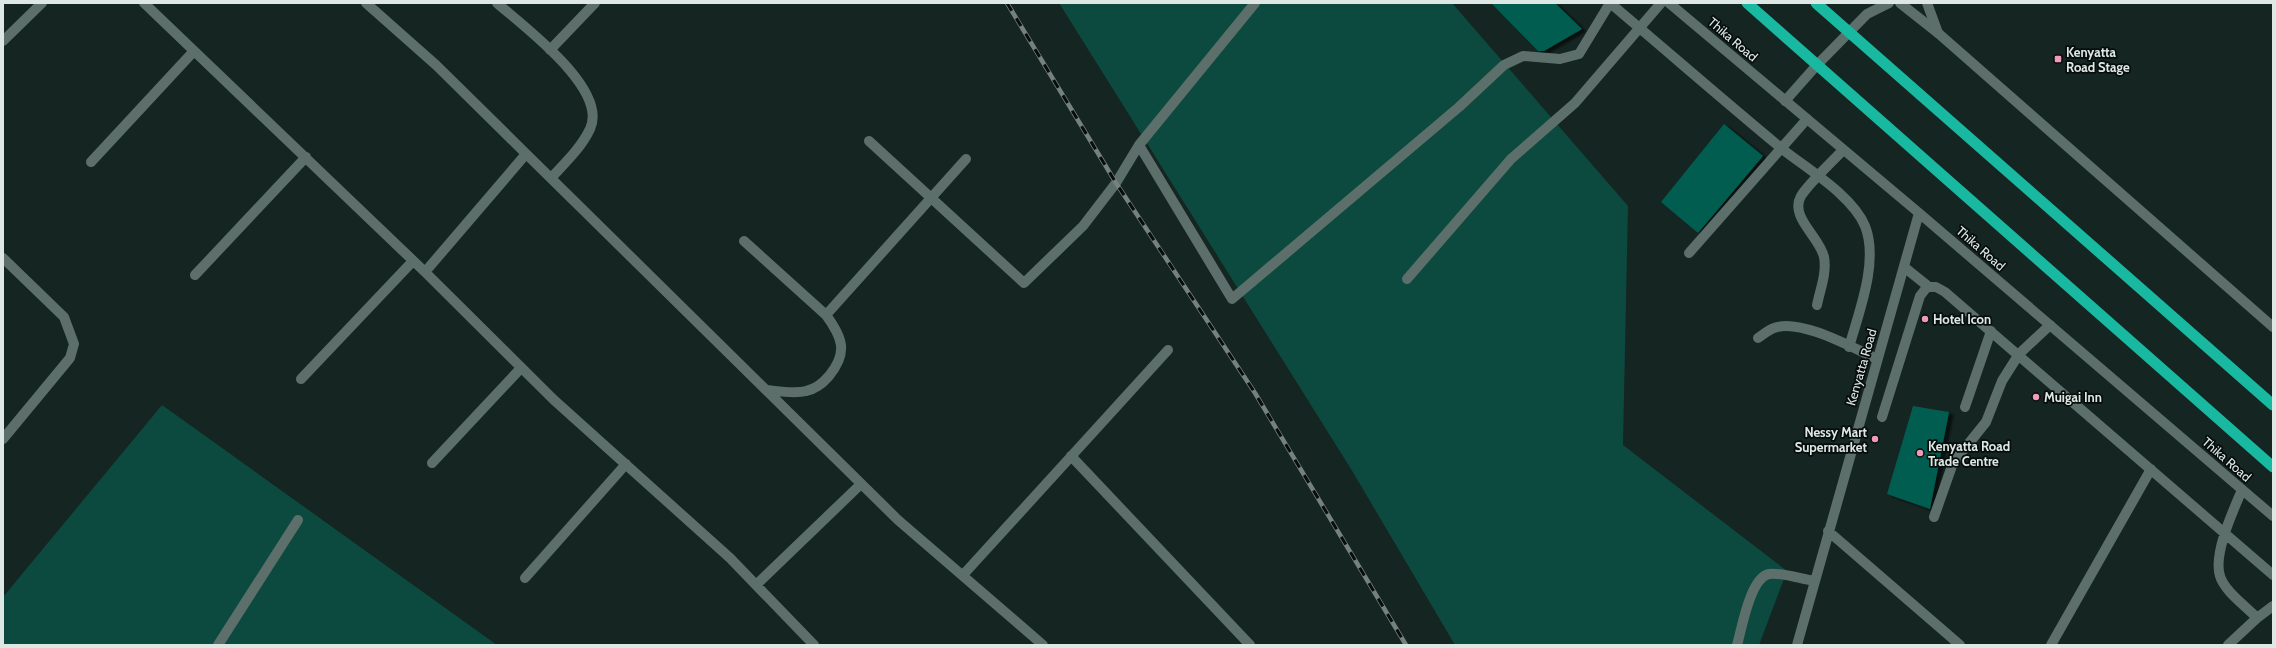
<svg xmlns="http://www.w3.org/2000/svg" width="2276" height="648" font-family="Cabin,sans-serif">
	<defs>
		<filter id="shadow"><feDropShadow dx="4.5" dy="2.5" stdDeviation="1" flood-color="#0009"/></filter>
	</defs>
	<rect width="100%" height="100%" fill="#152522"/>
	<path fill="#0c493f" d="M 1059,3 L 1452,3 L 1628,206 L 1623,445 L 1787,571 L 1759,645 L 1455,645 L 1351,469 Z
		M 162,405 L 497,645 L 3,645 L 3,597 Z"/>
	<path fill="#065d4f" filter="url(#shadow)" d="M 1491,3 L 1555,3 L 1582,29 L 1544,51 L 1538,51 Z
		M 1724,124 L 1763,156 L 1698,233 L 1661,202 Z
		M 1913,406 L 1949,412 L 1930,509 L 1887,494 Z"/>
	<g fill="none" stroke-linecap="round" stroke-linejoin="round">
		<path stroke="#5d6f6a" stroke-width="10" d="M 1610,3 C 1667,51 1723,100 1781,148 C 1807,169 1852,195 1865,226 C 1879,261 1859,312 1849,347
			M 869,141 L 1024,283 L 1083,226 L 1116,183 L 1139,145 L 1255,3
			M 1139,145 L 1232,299 L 1459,107 L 1504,65 L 1523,56 L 1560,59 L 1579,54 L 1610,3
			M 1689,253 L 1807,119
			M 1904,267 L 1929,287
			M 1407,279 L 1511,159 L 1575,103 L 1661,3
			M 1817,305 C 1820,290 1827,273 1824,257 C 1820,237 1789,217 1801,196 C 1809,183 1832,162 1843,150
			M 1758,338 C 1763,335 1768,330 1774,328 C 1800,318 1853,348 1877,359
			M 1965,407 L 1991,331
			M 1882,417 L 1920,296 L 1927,287 L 1936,287 L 1945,292 L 2273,575
			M 2242,490 C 2233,511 2213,554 2220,576 C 2225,592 2246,606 2257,618
			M 1934,517 L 1953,463 L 1986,422 L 2002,381 L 2019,354 L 2050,325
			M 218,645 L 298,520
			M 2051,645 L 2151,469
			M 2228,645 L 2257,618 L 2273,606"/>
		<path stroke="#5d6f6a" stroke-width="10" d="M 144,3 L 425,272 L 554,400 L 730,558 L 814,645
			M 366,3 L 436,65 L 898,520 L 1043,645
			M 497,3 C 523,26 609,89 590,129 C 581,148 565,163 551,178
			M 1669,3 L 1919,213 L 2273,516
			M 1900,3 L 1938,33 L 2273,327
			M 3,41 L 42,3
			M 550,50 L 595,3
			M 91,162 L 194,51
			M 744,241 L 826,315 C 843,338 848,353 829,376 C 823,383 816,389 806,391 C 794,394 778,391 766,390
			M 3,258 L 64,317 L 74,344 L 70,358 L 3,439
			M 425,272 L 526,154
			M 195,275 L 306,157
			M 826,315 L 966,159
			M 301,379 L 413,261
			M 1071,456 L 1250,645
			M 432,463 L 521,368
			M 1828,531 L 1960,645
			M 963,575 L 1168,350
			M 525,578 L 626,464
			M 756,585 L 861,484
			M 1737,645 C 1742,628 1750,578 1769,574 C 1782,572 1801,579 1815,581
			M 1797,645 L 1919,213"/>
		<path stroke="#5d6f6a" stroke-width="10" d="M 1927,3 L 1938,33
			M 1785,101 L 1816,66 L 1867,14 L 1889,3"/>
		<path stroke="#19b8a0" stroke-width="11" d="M 1747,3 L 2273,467
			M 1816,3 L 2273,405"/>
		<defs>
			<path id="rail" d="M 1007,3 L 1116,183 L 1255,393 L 1406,645"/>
		</defs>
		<use href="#rail" stroke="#74817e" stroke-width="4.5"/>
		<use href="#rail" stroke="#060d0b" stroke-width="3" stroke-dasharray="9" stroke-linecap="butt"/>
	</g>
	<g fill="#ef9ab8" stroke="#060d0b" stroke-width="1.5">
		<rect x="2054" y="55" width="8" height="8" rx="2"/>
		<circle cx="1925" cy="319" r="4"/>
		<circle cx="2036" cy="397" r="4"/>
		<circle cx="1875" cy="439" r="4"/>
		<circle cx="1920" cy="453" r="4"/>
	</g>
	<g text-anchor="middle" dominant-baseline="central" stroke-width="3.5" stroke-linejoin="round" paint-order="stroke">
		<g font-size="13" fill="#dde8e5" stroke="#060d0b">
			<text transform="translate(1733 39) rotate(40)">Thika Road</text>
			<text transform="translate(1981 248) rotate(41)">Thika Road</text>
			<text transform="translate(1861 367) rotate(-74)">Kenyatta Road</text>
			<text transform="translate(2227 459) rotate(41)">Thika Road</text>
		</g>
		<g font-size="13" font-weight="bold" fill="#dde8e5" stroke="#060d0b" text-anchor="start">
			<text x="2066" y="52">Kenyatta<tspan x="2066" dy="15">Road Stage</tspan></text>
			<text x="1933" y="319">Hotel Icon</text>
			<text x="2044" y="397">Muigai Inn</text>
			<text x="1867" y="432" text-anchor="end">Nessy Mart<tspan x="1867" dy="15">Supermarket</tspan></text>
			<text x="1928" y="446">Kenyatta Road<tspan x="1928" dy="15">Trade Centre</tspan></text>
		</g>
	</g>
	<rect width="2276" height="648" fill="none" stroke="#dde8e5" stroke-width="8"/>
</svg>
